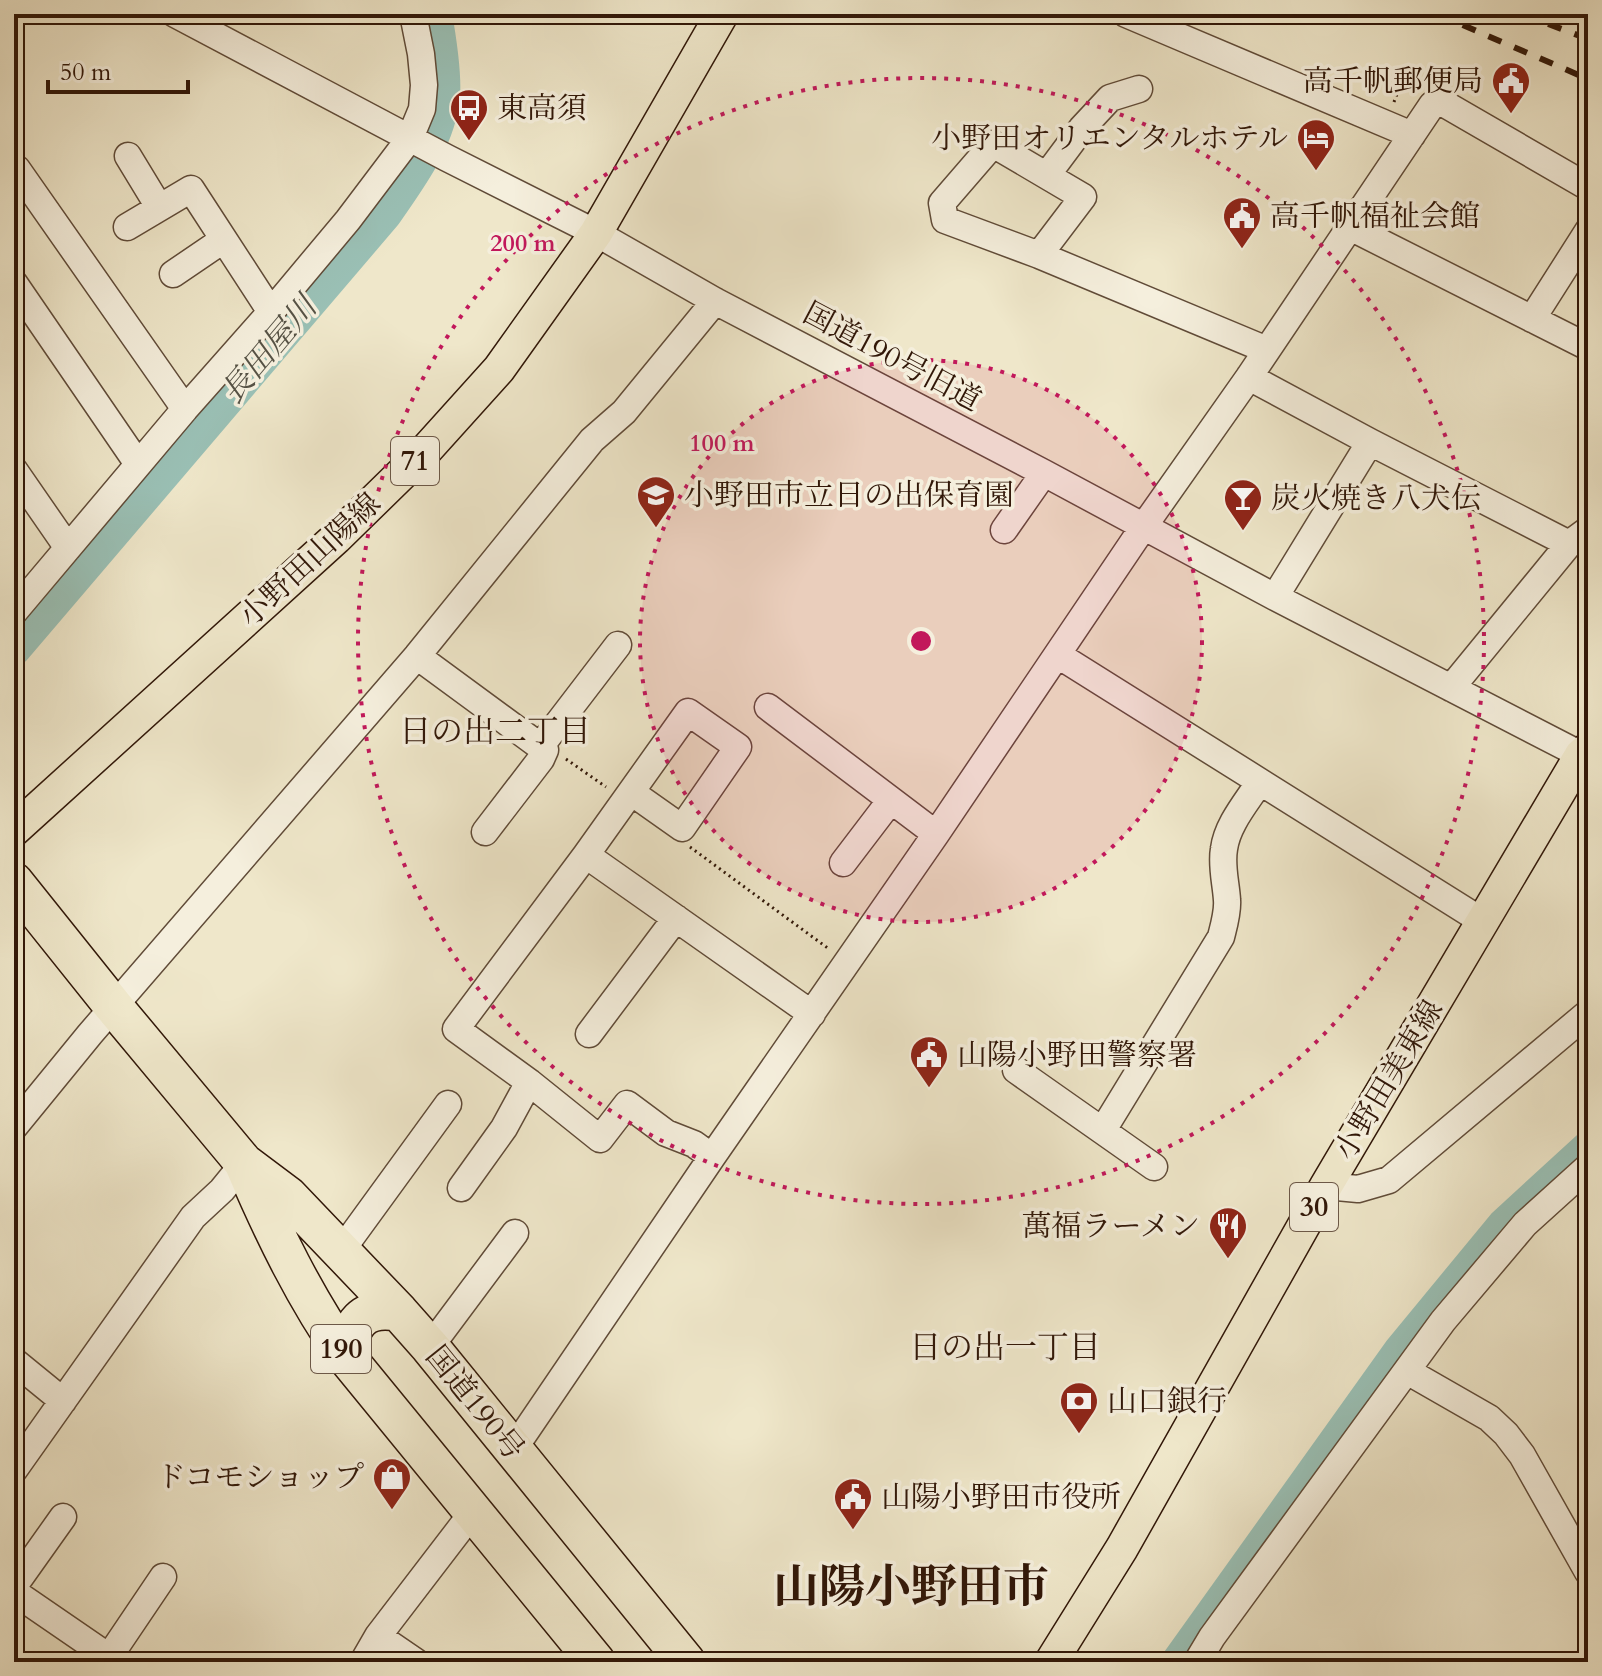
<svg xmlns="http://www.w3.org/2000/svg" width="1602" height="1676" font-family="Cardo,'Noto Serif JP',serif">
	<rect width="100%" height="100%" fill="#efe7ca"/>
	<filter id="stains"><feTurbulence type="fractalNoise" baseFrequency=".0025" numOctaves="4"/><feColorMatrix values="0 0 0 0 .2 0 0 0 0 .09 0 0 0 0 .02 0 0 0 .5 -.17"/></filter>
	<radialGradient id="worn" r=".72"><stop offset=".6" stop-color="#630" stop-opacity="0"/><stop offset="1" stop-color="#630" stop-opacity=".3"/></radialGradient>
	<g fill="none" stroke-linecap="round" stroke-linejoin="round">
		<path stroke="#9ac0b5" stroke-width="34" d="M 14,649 L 385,214 C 409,179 439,140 443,96 C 445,73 439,37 435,14
			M 1178,1662 L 1401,1350 L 1504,1225 L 1588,1148"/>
		<defs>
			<path id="minor" d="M 175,14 L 447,158 L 596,233 L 715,301 L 1044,473 L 1275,597 L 1581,755
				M 1126,14 L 1412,135
				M 128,156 L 159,207
				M 17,169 L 185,409
				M 1047,175 L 1082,128 L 1110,98 L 1139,89
				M 127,227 L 191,189 L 271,312
				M 1350,227 L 1588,347
				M 1039,255 L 1083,197 L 993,144 L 942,203 L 945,220 L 1039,255 L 1267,350
				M 173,274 L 223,240
				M 14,283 L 138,464
				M 1532,319 L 1588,231
				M 1249,377 L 1370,442 L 1569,544
				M 14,470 L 68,548
				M 1004,530 L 1044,473
				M 1275,597 L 1370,442
				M 14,612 L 185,409 L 271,312 L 348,220 L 410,138 L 422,109 L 424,85 L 421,54 L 413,14
				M 1058,655 L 1482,921
				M 417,656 L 545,750 L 541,759 L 485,832
				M 1451,688 L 1569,544 L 1588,530
				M 768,707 L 936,834
				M 545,750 L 543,743 L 618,645
				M 631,792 L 682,828 L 738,747 L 688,712 L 586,855 L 456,1029 L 529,1082 L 600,1139 L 627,1104 L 666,1133 L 694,1144 L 712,1157
				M 586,855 L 812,1014
				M 843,863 L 891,800
				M 589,1034 L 676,918
				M 1016,1070 L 1154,1167
				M 14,1127 L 90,1034 L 417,656 L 592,440 L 624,412 L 715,301
				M 1103,1130 L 1221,937 C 1224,925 1228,912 1227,900 C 1226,883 1221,866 1224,849 C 1227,825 1246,803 1259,783
				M 1326,1186 L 1358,1189 L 1389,1180 L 1588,1013
				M 461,1188 L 504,1128 L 529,1082
				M 341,1251 L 448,1104
				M 430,1347 L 515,1233
				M 14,1361 L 63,1401
				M 1407,1371 L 1489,1418 L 1506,1434 L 1522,1455 L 1588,1572
				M 513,1450 L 712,1157 L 936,834 L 1144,526 L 1249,377 L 1432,105 L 1443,103 L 1588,187
				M 14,1470 L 193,1217 L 222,1190 L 244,1163
				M 14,1586 L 63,1517
				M 14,1592 L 116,1662
				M 378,1636 L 416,1662
				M 109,1657 L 163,1577
				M 363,1662 L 378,1636 L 473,1512
				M 1197,1662 L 1212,1637 L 1443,1321 L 1525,1224 L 1588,1167"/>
			<path id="major" d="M 14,830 L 336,538 L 426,450 L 499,369 L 596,233 L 722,14
				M 1051,1662 L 1122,1548 L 1326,1186 L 1581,755 L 1588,749"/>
			<path id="highway" d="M 14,882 L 114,1007 L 244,1163 L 288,1196 L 399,1312 L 430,1347 L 686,1662
				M 244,1164 C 273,1232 305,1298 348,1359 L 596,1662
				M 348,1359 C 348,1324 363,1305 399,1312"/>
		</defs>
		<use href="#minor" stroke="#604b38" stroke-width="29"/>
		<use href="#major" stroke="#311708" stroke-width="35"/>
		<use href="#highway" stroke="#311708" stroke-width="41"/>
		<path stroke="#311708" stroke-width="3" stroke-dasharray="2 4" stroke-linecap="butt" d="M 1394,102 L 1408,64
			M 566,759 L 606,787
			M 690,847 L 829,949"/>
		<use href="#minor" stroke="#f5efdd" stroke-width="26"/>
		<use href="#major" stroke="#efe7ca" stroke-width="32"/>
		<use href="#highway" stroke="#efe7ca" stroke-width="38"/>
		<path stroke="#311708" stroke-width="6" stroke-dasharray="14 14" stroke-linecap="butt" d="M 1437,14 L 1588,79
			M 1522,14 L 1588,39"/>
	</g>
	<circle cx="921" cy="641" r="281" fill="#c2185b" fill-opacity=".12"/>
	<g fill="none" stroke="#c2185b" stroke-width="4" stroke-dasharray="4 8">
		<circle cx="921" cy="641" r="281"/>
		<circle cx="921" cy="641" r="563"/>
	</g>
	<defs>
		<symbol id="civic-pin" viewBox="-11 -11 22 30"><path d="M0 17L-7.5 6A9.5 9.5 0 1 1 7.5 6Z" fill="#8f2418" stroke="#f5efdd"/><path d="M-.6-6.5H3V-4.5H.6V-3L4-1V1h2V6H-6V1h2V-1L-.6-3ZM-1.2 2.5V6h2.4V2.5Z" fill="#fff"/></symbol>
		<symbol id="bus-pin" viewBox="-11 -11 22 30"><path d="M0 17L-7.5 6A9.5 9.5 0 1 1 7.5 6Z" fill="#8f2418" stroke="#f5efdd"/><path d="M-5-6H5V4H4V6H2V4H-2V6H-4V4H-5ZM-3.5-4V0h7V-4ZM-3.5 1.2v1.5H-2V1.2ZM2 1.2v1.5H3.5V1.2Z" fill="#fff"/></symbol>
		<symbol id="hotel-pin" viewBox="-11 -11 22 30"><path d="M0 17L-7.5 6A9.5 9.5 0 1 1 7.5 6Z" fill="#8f2418" stroke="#f5efdd"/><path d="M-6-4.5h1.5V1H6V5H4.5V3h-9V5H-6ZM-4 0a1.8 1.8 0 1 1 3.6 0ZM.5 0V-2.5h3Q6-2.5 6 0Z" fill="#fff"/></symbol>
		<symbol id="school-pin" viewBox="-11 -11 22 30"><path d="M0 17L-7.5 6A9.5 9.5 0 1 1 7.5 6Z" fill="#8f2418" stroke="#f5efdd"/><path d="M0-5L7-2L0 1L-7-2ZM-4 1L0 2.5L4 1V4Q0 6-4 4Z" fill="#fff"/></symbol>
		<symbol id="bar-pin" viewBox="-11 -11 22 30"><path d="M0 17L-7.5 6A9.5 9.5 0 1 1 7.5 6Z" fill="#8f2418" stroke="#f5efdd"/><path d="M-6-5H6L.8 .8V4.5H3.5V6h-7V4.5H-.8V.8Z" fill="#fff"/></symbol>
		<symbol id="restaurant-pin" viewBox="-11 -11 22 30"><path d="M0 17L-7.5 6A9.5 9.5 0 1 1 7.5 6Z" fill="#8f2418" stroke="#f5efdd"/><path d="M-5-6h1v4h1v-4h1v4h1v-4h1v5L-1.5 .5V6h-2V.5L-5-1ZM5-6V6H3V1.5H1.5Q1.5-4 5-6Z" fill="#fff"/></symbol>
		<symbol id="bank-pin" viewBox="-11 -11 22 30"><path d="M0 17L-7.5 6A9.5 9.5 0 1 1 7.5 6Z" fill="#8f2418" stroke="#f5efdd"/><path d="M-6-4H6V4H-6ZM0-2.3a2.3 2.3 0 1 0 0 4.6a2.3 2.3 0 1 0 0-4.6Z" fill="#fff"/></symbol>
		<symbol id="shop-pin" viewBox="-11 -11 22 30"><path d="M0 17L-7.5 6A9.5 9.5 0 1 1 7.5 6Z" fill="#8f2418" stroke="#f5efdd"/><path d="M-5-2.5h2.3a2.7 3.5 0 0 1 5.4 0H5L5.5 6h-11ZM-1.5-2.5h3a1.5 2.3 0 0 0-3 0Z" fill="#fff"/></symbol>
	</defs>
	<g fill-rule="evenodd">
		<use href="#civic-pin" x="1489" y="59" width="44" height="60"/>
		<use href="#bus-pin" x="447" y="86" width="44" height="60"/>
		<use href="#hotel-pin" x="1294" y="116" width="44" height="60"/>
		<use href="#civic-pin" x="1220" y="194" width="44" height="60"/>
		<use href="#school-pin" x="634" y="473" width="44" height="60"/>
		<use href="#bar-pin" x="1221" y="476" width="44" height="60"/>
		<use href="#civic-pin" x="907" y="1033" width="44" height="60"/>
		<use href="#restaurant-pin" x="1206" y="1204" width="44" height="60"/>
		<use href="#bank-pin" x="1057" y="1379" width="44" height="60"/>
		<use href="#shop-pin" x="370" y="1455" width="44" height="60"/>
		<use href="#civic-pin" x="831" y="1475" width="44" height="60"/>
	</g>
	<g text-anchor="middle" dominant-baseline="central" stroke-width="7" stroke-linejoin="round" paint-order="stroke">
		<g fill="#f5efdd" stroke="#6c5848" stroke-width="2">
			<rect x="391" y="437" width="48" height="48" rx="6"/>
			<rect x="1290" y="1183" width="48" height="48" rx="6"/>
			<rect x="311" y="1325" width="60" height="48" rx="6"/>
		</g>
		<g font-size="28" font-weight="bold" fill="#311708">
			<text x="415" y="461">71</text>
			<text x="1314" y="1207">30</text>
			<text x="341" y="1349">190</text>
		</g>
		<g font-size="30" fill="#311708" stroke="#f5efdd" text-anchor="start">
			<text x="1483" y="81" text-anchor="end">高千帆郵便局</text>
			<text x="497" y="108">東高須</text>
			<text x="1288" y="138" text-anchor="end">小野田オリエンタルホテル</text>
			<text x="1270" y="216">高千帆福祉会館</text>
			<text x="684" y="495">小野田市立日の出保育園</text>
			<text x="1271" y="498">炭火焼き八犬伝</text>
			<text x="957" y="1055">山陽小野田警察署</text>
			<text x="1200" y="1226" text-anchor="end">萬福ラーメン</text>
			<text x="1107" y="1401">山口銀行</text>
			<text x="364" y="1477" text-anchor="end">ドコモショップ</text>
			<text x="881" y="1497">山陽小野田市役所</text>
		</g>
		<g font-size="30" fill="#311708" stroke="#f5efdd">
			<text transform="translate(892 357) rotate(28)">国道190号旧道</text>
			<text transform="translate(310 560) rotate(-43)">小野田山陽線</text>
			<text transform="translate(1389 1080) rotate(-59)">小野田美東線</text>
			<text transform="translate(475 1403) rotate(51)">国道190号</text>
		</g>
		<g font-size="32" font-style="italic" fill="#565245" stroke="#f5efdd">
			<text transform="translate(269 350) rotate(-50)">長田屋川</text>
		</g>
		<g font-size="32" fill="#311708" stroke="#f5efdd">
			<text x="495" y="732">日の出二丁目</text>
			<text x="1005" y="1348">日の出一丁目</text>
		</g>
		<g font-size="46" font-weight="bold" fill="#311708" stroke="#f5efdd">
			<text x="911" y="1587">山陽小野田市</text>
		</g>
	</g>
	<circle cx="921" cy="641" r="12" fill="#c2185b" stroke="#f5efdd" stroke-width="4"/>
	<g font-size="24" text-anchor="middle" font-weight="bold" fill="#c2185b" stroke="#f5efdd" stroke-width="7" stroke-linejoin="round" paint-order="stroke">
		<text x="523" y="251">200 m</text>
		<text x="722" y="451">100 m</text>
	</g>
	<rect width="1602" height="1676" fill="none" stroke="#efe7ca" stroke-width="48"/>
	<rect x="16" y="16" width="1570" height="1644" fill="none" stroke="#311708" stroke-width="4"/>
	<rect x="24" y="24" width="1554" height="1628" fill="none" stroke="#311708" stroke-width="2"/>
	<path d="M48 80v12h140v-12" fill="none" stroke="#311708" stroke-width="4"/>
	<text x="60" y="80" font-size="24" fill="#311708" stroke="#f5efdd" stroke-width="6" paint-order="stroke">50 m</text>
	<rect width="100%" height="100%" filter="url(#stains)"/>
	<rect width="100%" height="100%" fill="url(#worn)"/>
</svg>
